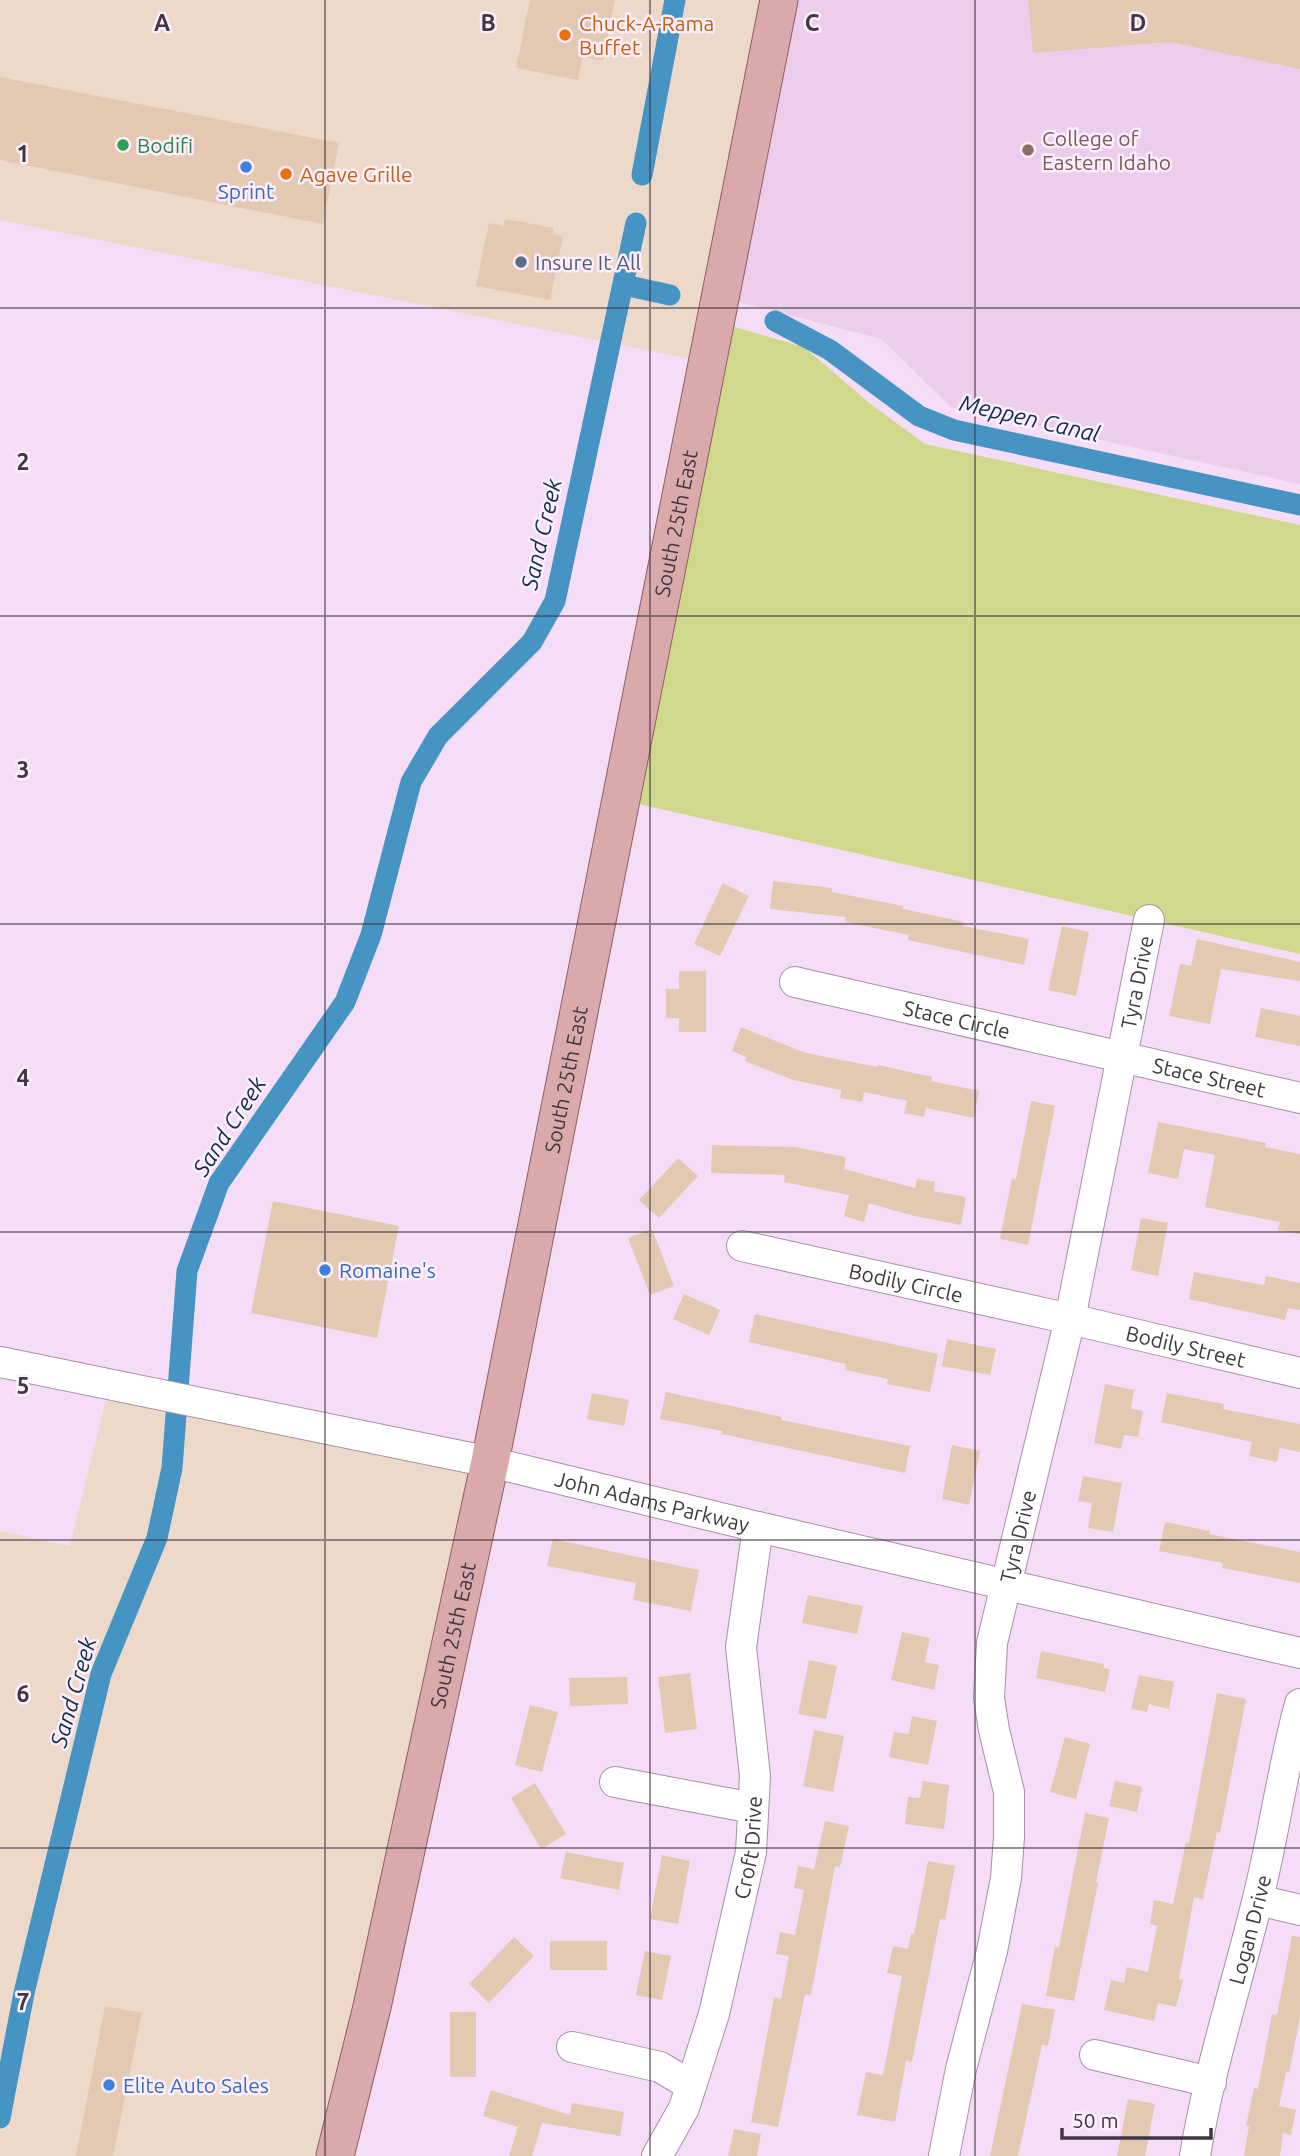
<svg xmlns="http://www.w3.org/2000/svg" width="1300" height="2156" font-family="Ubuntu,sans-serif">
	<rect width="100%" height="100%" fill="#f6ddf7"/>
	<path fill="#ecd9c9" d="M 0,0 L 779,0 L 706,362 L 0,220 Z
		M 111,1379 L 490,1462 L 335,2156 L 0,2156 L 0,1531 L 70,1546 Z"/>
	<path fill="#ecceec" d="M 780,0 L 1300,0 L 1300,484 L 951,407 L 881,339 L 732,300 Z"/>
	<path fill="#d0d88b" d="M 714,321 L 804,347 L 868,402 L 925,444 L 1300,525 L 1300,954 L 621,800 Z"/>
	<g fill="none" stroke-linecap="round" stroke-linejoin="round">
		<path stroke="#4594c4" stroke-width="21" d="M 642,175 L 675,0
			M 624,285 L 670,295
			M 775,321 L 830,350 L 919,416 L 954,430 L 1300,505
			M 0,2118 L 24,1993 L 101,1674 L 157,1538 L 172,1468 L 187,1271 L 219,1183 L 345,1002 L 371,935 L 411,782 L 438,736 L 532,642 L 555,601 L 636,223"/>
	</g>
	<path fill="#e3c8b2" d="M 530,0 L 615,0 L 603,61 L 583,57 L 578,80 L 516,68 Z
		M 1028,0 L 1300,0 L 1300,69 L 1170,42 L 1033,53 Z
		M 0,77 L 339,143 L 323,224 L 0,160 Z
		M 505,219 L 554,228 L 553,234 L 563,236 L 550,300 L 476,286 L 489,223 L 504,226 Z
		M 773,881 L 832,888 L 832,892 L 903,906 L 903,909 L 964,922 L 963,926 L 1029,939 L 1024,965 L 908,940 L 909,935 L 845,922 L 846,917 L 770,909 Z
		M 723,883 L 749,896 L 720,956 L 694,944 Z
		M 1062,926 L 1089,932 L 1076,996 L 1048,990 Z
		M 1197,939 L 1300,962 L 1300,981 L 1221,969 L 1210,1024 L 1169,1016 L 1180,964 L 1191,966 Z
		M 679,971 L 706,971 L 706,1032 L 679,1032 L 679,1018 L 666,1018 L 666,989 L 679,989 Z
		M 1261,1008 L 1300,1016 L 1300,1046 L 1255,1037 Z
		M 741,1027 L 806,1053 L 877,1067 L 878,1065 L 932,1077 L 931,1081 L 979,1091 L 974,1118 L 926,1108 L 924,1117 L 904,1113 L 907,1101 L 864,1092 L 862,1102 L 840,1098 L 841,1090 L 793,1080 L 745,1061 L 746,1057 L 732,1051 Z
		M 1031,1101 L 1055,1106 L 1028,1245 L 1000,1239 L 1012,1178 L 1016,1179 Z
		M 1158,1122 L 1266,1143 L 1265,1147 L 1300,1154 L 1300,1234 L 1278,1230 L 1280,1222 L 1205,1207 L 1215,1155 L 1184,1149 L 1178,1179 L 1148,1173 Z
		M 712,1145 L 795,1147 L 846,1157 L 844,1169 L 915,1188 L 917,1179 L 935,1182 L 934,1191 L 966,1197 L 961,1225 L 910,1215 L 869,1203 L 864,1222 L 844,1216 L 849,1195 L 784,1182 L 785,1175 L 711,1173 Z
		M 678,1158 L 698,1176 L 659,1218 L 639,1200 Z
		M 273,1201 L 399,1226 L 377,1338 L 251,1313 Z
		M 1141,1218 L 1168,1223 L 1158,1276 L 1131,1270 Z
		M 652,1229 L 674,1286 L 650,1295 L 628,1238 Z
		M 1194,1272 L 1264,1285 L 1266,1276 L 1300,1283 L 1300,1310 L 1288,1308 L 1285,1320 L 1189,1299 Z
		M 684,1294 L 720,1310 L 709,1335 L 673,1319 Z
		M 755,1314 L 938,1354 L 930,1392 L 887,1384 L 888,1379 L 845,1370 L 846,1364 L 749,1342 Z
		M 947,1339 L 996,1349 L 990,1375 L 942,1366 Z
		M 1105,1384 L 1134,1390 L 1131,1409 L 1143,1411 L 1138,1437 L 1124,1435 L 1121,1449 L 1094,1443 Z
		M 666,1392 L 782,1417 L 781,1420 L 910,1446 L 905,1473 L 722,1434 L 722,1431 L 660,1419 Z
		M 592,1393 L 629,1400 L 624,1426 L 587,1419 Z
		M 1167,1393 L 1224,1404 L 1223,1409 L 1300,1424 L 1300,1452 L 1280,1448 L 1277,1462 L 1249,1456 L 1252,1442 L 1161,1422 Z
		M 952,1445 L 980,1451 L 969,1505 L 942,1499 Z
		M 1083,1476 L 1122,1483 L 1113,1532 L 1088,1528 L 1092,1503 L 1078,1501 Z
		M 1165,1522 L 1210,1531 L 1209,1534 L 1300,1552 L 1300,1583 L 1222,1568 L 1223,1563 L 1159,1551 Z
		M 553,1539 L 699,1570 L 691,1611 L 633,1600 L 636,1583 L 547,1566 Z
		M 808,1595 L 863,1606 L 857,1634 L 802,1623 Z
		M 902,1632 L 930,1638 L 925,1662 L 939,1665 L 934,1690 L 891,1680 Z
		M 1041,1651 L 1104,1664 L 1103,1668 L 1110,1669 L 1105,1692 L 1036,1678 Z
		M 809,1660 L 837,1666 L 826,1719 L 798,1714 Z
		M 690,1673 L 697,1729 L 665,1733 L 658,1677 Z
		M 1139,1675 L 1174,1682 L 1169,1709 L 1149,1704 L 1147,1712 L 1131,1709 Z
		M 627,1677 L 628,1704 L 570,1706 L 569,1678 Z
		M 1217,1693 L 1246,1699 L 1220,1833 L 1217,1832 L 1203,1899 L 1194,1897 L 1179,1979 L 1183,1980 L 1176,2007 L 1158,2003 L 1154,2021 L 1104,2010 L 1111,1980 L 1124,1983 L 1127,1967 L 1148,1972 L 1157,1926 L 1150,1924 L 1154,1900 L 1173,1904 L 1186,1842 L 1189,1843 Z
		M 530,1705 L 558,1712 L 542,1772 L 515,1765 Z
		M 912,1716 L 937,1721 L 928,1765 L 889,1757 L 894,1732 L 909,1734 Z
		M 814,1730 L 844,1736 L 833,1792 L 803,1786 Z
		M 1065,1737 L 1090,1744 L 1076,1799 L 1050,1792 Z
		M 923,1781 L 949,1785 L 944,1829 L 905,1824 L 908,1797 L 920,1798 Z
		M 1115,1781 L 1142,1787 L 1137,1812 L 1109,1806 Z
		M 535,1783 L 566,1834 L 541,1849 L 511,1798 Z
		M 1085,1813 L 1109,1818 L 1096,1882 L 1098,1883 L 1074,2001 L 1046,1996 L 1055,1946 L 1059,1947 Z
		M 825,1821 L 849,1826 L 840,1867 L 835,1866 L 811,1995 L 805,1994 L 778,2127 L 751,2122 L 774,1997 L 781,1999 L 789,1956 L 776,1954 L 780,1932 L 795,1935 L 804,1890 L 794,1888 L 798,1866 L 814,1869 Z
		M 566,1852 L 624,1863 L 619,1890 L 560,1878 Z
		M 662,1855 L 690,1861 L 678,1924 L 650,1919 Z
		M 928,1861 L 955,1866 L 945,1920 L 940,1919 L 912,2062 L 906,2061 L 895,2122 L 857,2115 L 866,2072 L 883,2075 L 902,1976 L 887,1973 L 893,1946 L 908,1949 L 911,1933 L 914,1934 Z
		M 1292,1936 L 1300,1937 L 1300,2017 L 1289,2073 L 1286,2072 L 1279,2106 L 1296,2110 L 1291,2135 L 1283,2133 L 1280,2156 L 1244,2156 L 1249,2126 L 1246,2126 L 1254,2088 L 1258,2089 L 1272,2014 L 1277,2015 Z
		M 514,1937 L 534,1956 L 489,2003 L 469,1984 Z
		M 550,1941 L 607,1941 L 607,1970 L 550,1970 Z
		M 645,1951 L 671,1956 L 662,2000 L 636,1995 Z
		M 1022,2004 L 1055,2010 L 1048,2046 L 1042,2045 L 1018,2156 L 990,2156 Z
		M 105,2006 L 142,2013 L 113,2156 L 76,2156 Z
		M 450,2012 L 476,2012 L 476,2077 L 450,2077 Z
		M 491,2090 L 570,2115 L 572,2103 L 624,2112 L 620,2136 L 542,2123 L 532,2156 L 509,2156 L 518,2127 L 483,2116 Z
		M 1128,2099 L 1155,2104 L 1145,2156 L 1117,2156 Z
		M 734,2129 L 761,2134 L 757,2156 L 728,2156 Z"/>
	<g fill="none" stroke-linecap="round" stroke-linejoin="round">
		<defs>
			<g id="minor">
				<path id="s1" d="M 795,982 L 1300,1098"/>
				<path id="s2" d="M 742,1246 L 1070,1319 L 1300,1373"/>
				<path id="s3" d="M 0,1362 L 490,1462 L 758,1527 L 1300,1653"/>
				<path d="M 615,1782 L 753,1808"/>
				<path d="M 1258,1900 L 1300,1910"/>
				<path d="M 572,2047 L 660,2067 L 690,2085"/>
				<path d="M 1095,2055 L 1211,2082"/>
				<path id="s4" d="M 657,2156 L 684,2108 L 714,2014 L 751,1852 L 755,1776 L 741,1647 L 758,1527"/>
				<path id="s5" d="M 944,2156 L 961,2069 L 992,1951 L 1006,1878 L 1009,1837 L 1009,1792 L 994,1730 L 989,1698 L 992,1643 L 1070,1319 L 1149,920"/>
				<path id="s6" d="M 1195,2156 C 1209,2070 1236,1987 1257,1902 C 1274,1836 1282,1769 1300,1704"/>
			</g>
			<g id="major">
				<path id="s7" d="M 335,2156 L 372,2007 L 490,1462 L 779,0"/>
			</g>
		</defs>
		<use href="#minor" stroke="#a790a7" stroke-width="32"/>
		<use href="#major" stroke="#935c62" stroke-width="39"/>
		<use href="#minor" stroke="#fff" stroke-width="30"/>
		<use href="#major" stroke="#d9a9ab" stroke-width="37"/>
	</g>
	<path fill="none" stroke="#403741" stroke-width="2" stroke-opacity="0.55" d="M 325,0 L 325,2156M 650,0 L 650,2156M 975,0 L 975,2156M 0,308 L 1300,308M 0,616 L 1300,616M 0,924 L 1300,924M 0,1232 L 1300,1232M 0,1540 L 1300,1540M 0,1848 L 1300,1848"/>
	<g fill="#e8710a" stroke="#fdeefe" stroke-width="2.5">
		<circle cx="565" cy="35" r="7"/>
		<circle cx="286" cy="174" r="7"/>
	</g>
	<circle fill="#2e9e5b" stroke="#fdeefe" stroke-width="2.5" cx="123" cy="145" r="7"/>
	<circle fill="#8d6e63" stroke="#fdeefe" stroke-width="2.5" cx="1028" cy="150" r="7"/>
	<g fill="#3f7fe0" stroke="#fdeefe" stroke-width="2.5">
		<circle cx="246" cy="167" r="7"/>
		<circle cx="325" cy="1270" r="7"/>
		<circle cx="109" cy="2085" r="7"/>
	</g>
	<circle fill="#5c6f8a" stroke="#fdeefe" stroke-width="2.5" cx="521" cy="262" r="7"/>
	<g text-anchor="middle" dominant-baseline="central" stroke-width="5" stroke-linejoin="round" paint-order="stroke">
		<g font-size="21" fill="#c56008" stroke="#fdeefe" text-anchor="start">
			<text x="579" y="23">Chuck-A-Rama<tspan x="579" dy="24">Buffet</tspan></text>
			<text x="300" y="174">Agave Grille</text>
		</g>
		<g font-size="21" fill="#785e54" stroke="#fdeefe" text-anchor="start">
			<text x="1042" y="138">College of<tspan x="1042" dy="24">Eastern Idaho</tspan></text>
		</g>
		<g font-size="21" fill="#27864d" stroke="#fdeefe" text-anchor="start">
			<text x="137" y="145">Bodifi</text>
		</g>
		<g font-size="21" fill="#366cbe" stroke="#fdeefe" text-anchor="start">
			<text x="246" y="191" text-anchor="middle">Sprint</text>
			<text x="339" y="1270">Romaine's</text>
			<text x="123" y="2085">Elite Auto Sales</text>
		</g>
		<g font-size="21" fill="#4e5e75" stroke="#fdeefe" text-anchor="start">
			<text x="535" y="262">Insure It All</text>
		</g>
		<g font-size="21" fill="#403741" stroke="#fdeefe">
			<text stroke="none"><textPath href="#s7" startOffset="1668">South 25th East</textPath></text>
			<text stroke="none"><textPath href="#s5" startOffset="1199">Tyra Drive</textPath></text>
			<text stroke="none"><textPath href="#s1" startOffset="166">Stace Circle</textPath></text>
			<text stroke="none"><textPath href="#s1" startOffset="425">Stace Street</textPath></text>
			<text stroke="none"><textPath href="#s7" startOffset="1101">South 25th East</textPath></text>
			<text stroke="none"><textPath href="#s2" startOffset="168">Bodily Circle</textPath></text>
			<text stroke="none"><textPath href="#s2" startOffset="455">Bodily Street</textPath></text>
			<text stroke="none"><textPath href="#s3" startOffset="667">John Adams Parkway</textPath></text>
			<text stroke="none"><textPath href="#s5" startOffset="632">Tyra Drive</textPath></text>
			<text stroke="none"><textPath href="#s7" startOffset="534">South 25th East</textPath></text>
			<text stroke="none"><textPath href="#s4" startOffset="324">Croft Drive</textPath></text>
			<text stroke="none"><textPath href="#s6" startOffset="233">Logan Drive</textPath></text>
		</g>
		<g font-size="23" font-style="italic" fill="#0d3045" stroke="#fdeefe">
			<text transform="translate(1030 418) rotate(13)">Meppen Canal</text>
			<text transform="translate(541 534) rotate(-77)">Sand Creek</text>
			<text transform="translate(229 1126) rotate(-57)">Sand Creek</text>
			<text transform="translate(73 1692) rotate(-74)">Sand Creek</text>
		</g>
	</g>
	<g font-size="23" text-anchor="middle" font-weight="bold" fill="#403741" stroke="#fdeefe" stroke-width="5" stroke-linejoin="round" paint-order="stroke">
		<text x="162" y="31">A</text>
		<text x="488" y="31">B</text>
		<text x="812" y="31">C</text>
		<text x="1138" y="31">D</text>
		<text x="23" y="162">1</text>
		<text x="23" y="470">2</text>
		<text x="23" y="778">3</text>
		<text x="23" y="1086">4</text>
		<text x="23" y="1394">5</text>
		<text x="23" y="1702">6</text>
		<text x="23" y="2010">7</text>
	</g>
	<path d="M1062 2128v10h149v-10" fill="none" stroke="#403741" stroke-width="3.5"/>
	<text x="1072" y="2128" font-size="21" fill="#403741" stroke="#fdeefe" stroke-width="5" paint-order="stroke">50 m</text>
</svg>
